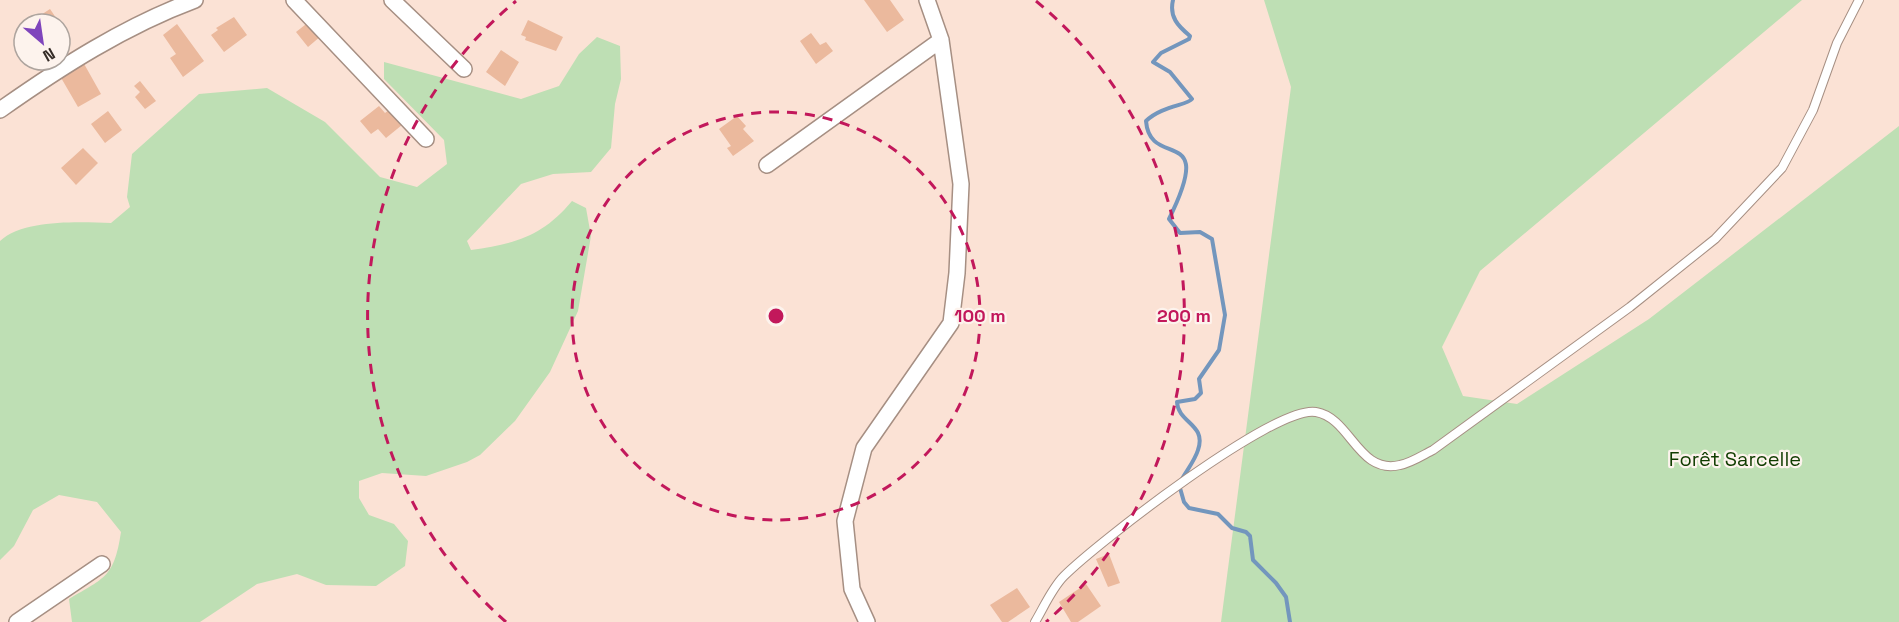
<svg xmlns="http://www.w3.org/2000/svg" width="1899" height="622" font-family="'Space Grotesk',sans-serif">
	<rect width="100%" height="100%" fill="#fbe2d5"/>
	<path fill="#bedfb4" d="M 1264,0 L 1802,0 L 1480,271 L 1442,347 L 1463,396 L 1517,404 L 1649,319 L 1899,126 L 1899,622 L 1221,622 L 1291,87 Z
		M 597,37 L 620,46 L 621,79 L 615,104 L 611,148 L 591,172 L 553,174 L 521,184 L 467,241 L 471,250 C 515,244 543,236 572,201 L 586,208 L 591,236 L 578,311 L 550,372 L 515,421 L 480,455 L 467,462 L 426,476 L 382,473 L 359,481 L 359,498 L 369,515 L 394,524 L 408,541 L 405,566 L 376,586 L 326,585 L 297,574 L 257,584 L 200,622 L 72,622 L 69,599 C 106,577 114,577 121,532 L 97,502 L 59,495 L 33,510 L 14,546 L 0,560 L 0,241 C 24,219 79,222 111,223 L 130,207 L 127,197 L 132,154 L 199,94 L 267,88 L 325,122 L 380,177 L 417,187 L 447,164 L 444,140 L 384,79 L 384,62 L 521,99 L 559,86 L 579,54 Z"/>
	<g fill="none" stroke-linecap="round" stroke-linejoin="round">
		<path stroke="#7396bd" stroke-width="4" d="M 1173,0 C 1169,17 1178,26 1190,36 L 1189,39 L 1161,53 L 1153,62 L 1170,72 L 1192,99 C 1188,105 1161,106 1146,121 C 1150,171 1217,122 1169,219 L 1180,233 L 1200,232 L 1212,239 L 1225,315 L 1219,350 L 1199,379 L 1201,393 L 1195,399 L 1177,402 C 1178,423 1207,424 1198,450 C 1195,460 1187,470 1182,479
			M 1180,488 L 1184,502 L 1189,508 L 1218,514 L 1232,528 L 1246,532 L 1250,536 L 1253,560 L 1276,583 L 1286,597 L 1290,622"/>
	</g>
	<path fill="#ebb99d" d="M 864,0 L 890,0 L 904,20 L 887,32 Z
		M 50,9 L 63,28 L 60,30 L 60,24 L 27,24 Z
		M 234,17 L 247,35 L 224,52 L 211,35 L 218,30 L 216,28 Z
		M 528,20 L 563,37 L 556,51 L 525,40 L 526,37 L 521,35 Z
		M 310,21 L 321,36 L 308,47 L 296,32 Z
		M 177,24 L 204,61 L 183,77 L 170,58 L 176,54 L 163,35 Z
		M 811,33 L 820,45 L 826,42 L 833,51 L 816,64 L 800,41 Z
		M 501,50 L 519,62 L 505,86 L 486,72 Z
		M 83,62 L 101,94 L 78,107 L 60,76 Z
		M 140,81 L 156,101 L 145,109 L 135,97 L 140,92 L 134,86 Z
		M 379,106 L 385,113 L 389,110 L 402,125 L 386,138 L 378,129 L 371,134 L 360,121 Z
		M 108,111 L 122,130 L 105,143 L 91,124 Z
		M 737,116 L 746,126 L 743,129 L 754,141 L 733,156 L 727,148 L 731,146 L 719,129 Z
		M 83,148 L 98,163 L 76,185 L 61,168 Z
		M 1109,554 L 1120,583 L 1108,587 L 1096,559 Z
		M 1086,584 L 1101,606 L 1078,622 L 1071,622 L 1059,602 Z
		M 1017,588 L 1030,607 L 1008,622 L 1002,622 L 990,605 Z"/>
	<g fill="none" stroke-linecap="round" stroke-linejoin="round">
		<defs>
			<path id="service" d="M 1035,622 C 1044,607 1052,588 1064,576 C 1097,543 1276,404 1316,412 C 1351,418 1358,475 1400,465 C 1411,463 1423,455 1433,450 L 1630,307 L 1715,239 L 1782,168 L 1813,110 L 1837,43 L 1859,0"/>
			<path id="minor" d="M 294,0 L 426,139
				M 392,0 L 464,69
				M 0,110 C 61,67 125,26 195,0
				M 767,165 L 941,40
				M 17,622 L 102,564
				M 867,622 L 852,589 L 845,521 L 864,448 L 951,323 L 957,273 L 961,184 L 941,40 L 927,0"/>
		</defs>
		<use href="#service" stroke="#a68f83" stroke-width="10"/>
		<use href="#minor" stroke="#a68f83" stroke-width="18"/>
		<use href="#service" stroke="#fff" stroke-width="8"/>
		<use href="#minor" stroke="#fff" stroke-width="15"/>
	</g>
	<g fill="none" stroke="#c2185b" stroke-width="3" stroke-dasharray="10 8">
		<circle cx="776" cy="316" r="204"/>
		<path d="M506 622A408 408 0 0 1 516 1M1036 1A408 408 0 0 1 1046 622"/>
	</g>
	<g text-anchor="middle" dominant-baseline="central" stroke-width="4.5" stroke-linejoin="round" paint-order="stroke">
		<g font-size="20" fill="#103d00" stroke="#fdf3ed">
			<text x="1735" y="459">Forêt Sarcelle</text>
		</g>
	</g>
	<circle cx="776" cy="316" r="9" fill="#c2185b" stroke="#fdf3ed" stroke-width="3"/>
	<g font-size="18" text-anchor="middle" font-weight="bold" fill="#c2185b" stroke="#fdf3ed" stroke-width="4.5" stroke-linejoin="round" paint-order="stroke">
		<text x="980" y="322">100 m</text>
		<text x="1184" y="322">200 m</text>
	</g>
	<g transform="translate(42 42) rotate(151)"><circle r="28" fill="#fdf3ed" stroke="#ada49e" stroke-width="1.5"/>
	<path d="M0-4.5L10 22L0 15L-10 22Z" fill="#7f45bc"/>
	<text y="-9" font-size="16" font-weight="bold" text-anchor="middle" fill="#362d28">N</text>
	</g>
</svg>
